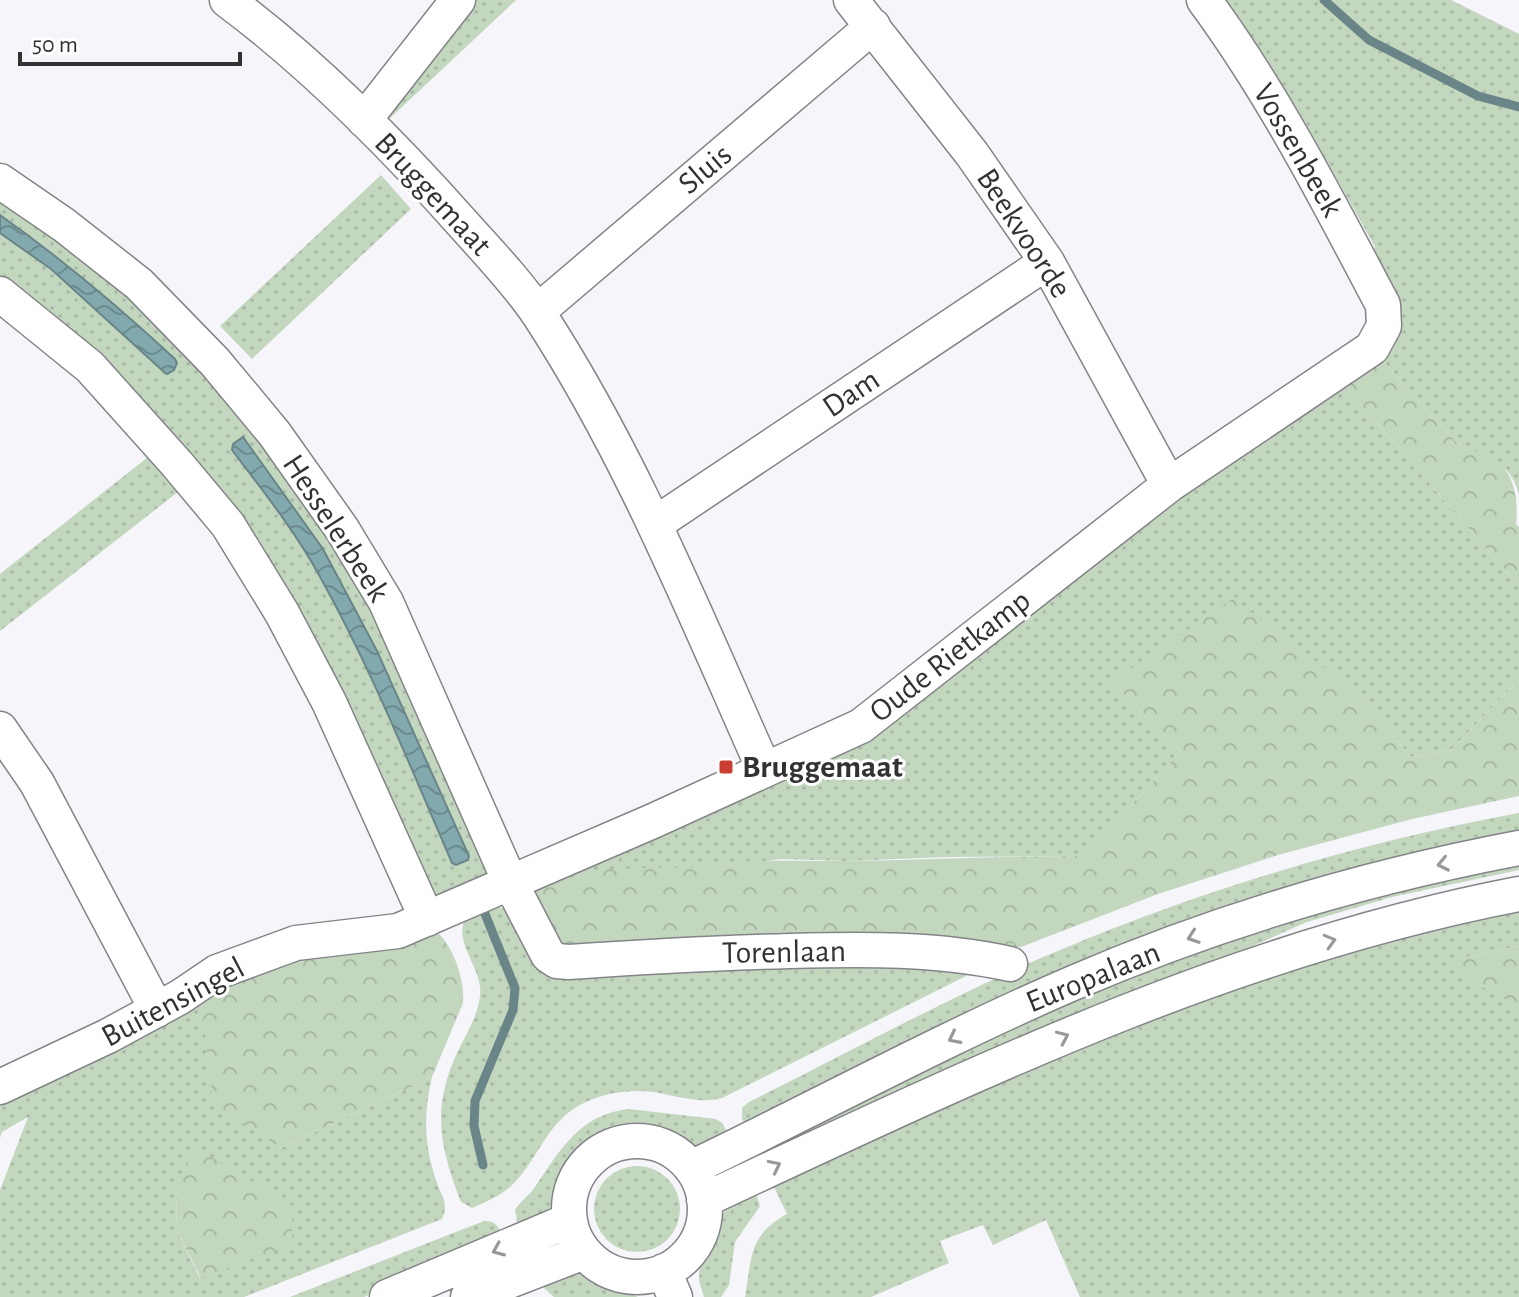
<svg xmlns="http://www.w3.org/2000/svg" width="1519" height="1297" font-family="'Alegreya Sans',sans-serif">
	<defs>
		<pattern id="grass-dots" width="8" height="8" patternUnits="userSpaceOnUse" patternTransform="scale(2)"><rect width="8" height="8" fill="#c3d7bf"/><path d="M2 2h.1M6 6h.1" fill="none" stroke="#a8b9a5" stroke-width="1.8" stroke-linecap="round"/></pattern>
		<pattern id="forest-crowns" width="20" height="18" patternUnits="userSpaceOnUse" patternTransform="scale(2)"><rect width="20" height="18" fill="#c3d7bf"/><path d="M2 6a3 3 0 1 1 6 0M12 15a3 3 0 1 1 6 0" fill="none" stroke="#a8b9a5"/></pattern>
		<pattern id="water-waves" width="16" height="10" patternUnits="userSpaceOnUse" patternTransform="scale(2)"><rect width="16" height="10" fill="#82a9ad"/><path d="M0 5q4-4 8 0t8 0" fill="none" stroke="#6b8a8d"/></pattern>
	</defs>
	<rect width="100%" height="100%" fill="#f5f5fa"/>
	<path fill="url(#grass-dots)" fill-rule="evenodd" d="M 469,0 L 516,0 L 387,121 L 386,117 Z
		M 1225,0 L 1451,0 L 1519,34 L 1519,495 C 1509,455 1482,461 1456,442 L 1377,355 L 1366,253 L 1375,247 L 1305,122 Z
		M 381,175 L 411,209 L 252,359 L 220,326 Z
		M 0,193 L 109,275 L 201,362 L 358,575 L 489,875 L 450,900 L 433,897 L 293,610 L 0,282 Z
		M 1341,382 L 1519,586 L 1519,680 L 1450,751 L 1410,757 L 1384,722 L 1337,677 L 1112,682 L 1180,751 L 1086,856 L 946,857 L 846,861 L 780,859 L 734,866 L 533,886 L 782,774 L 1017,614 Z
		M 148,457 L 178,492 L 0,631 L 0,574 Z
		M 1519,813 L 1519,839 L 1380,870 L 747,1131 L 742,1118 L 742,1108 L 749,1102 C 852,1051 954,994 1060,950 C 1207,888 1362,842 1519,813 Z
		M 1519,857 L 1519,870 L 1392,897 L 1307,922 L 762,1162 L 755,1147 L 1171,953 Z
		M 1519,902 L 1519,946 L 1448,961 L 1485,988 L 1519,1007 L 1519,1297 L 1080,1297 L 1046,1220 L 993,1245 L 983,1225 L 940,1241 L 949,1263 L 871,1297 L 745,1297 C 752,1258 748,1235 787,1214 L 770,1179 L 1166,1004 Z
		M 496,907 L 823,958 L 968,972 L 966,976 L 722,1098 C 699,1104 677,1096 654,1092 C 632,1089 608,1092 588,1101 C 548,1118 541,1155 514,1183 C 503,1195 487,1201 472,1208 L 461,1202 C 440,1147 431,1110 457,1053 C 465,1036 478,1016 480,996 C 484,970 453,944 465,919 Z
		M 200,995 L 281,1148 L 432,1077 C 423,1115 424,1146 437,1183 C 442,1197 449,1204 442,1219 L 244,1297 L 0,1297 L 0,1190 L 28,1117 L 2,1132 L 0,1138 L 0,1096 ZM 176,1183 L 200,1278 L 177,1231 Z
		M 629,1109 L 716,1119 L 722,1123 L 731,1139 C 719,1142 707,1146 695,1145 C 661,1141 651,1120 610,1134 C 588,1142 571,1160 563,1181 C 560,1189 558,1197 553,1204 C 544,1217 533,1223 519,1230 L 515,1210 C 520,1201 529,1196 535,1187 C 560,1150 580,1114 629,1109 Z
		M594 1209a43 43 0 1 1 86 0a43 43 0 1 1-86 0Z
		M 754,1187 L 760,1206 L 735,1242 L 729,1285 L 721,1297 L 704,1297 L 699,1281 L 700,1263 L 715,1226 L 727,1207 Z
		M 484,1221 C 495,1220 499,1227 503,1237 L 364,1297 L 290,1297 Z
		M 574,1270 L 596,1277 L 638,1297 L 554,1297 L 544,1288 L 540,1279 Z"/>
	<path fill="url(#forest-crowns)" d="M 1377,355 L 1456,442 C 1467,450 1479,451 1491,457 C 1514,469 1519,500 1516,524 L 1519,527 L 1519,586 L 1341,382 Z
		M 1233,598 L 1337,677 L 1384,722 L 1410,757 L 1450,751 L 1519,680 L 1519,796 L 1412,819 L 1278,855 L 1158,894 L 1021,947 L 944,941 L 563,951 L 531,892 L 533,886 L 608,869 L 734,866 L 737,862 C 774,860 810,861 847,861 C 927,860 1006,856 1086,856 L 1180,751 L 1112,682 Z
		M 435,930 C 453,945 465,979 463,1003 L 432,1077 L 281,1148 L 213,1103 L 200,995 L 248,968 Z
		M 1519,946 L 1519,1007 L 1485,988 L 1447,961 Z
		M 197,1149 L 292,1205 L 292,1244 L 201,1278 L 177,1231 L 176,1183 Z"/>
	<path fill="url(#water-waves)" stroke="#6a8588" stroke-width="2" d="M 0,215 C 62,259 119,307 175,359 L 177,363 L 174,370 L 167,374 L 164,372 L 51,269 L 0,233 Z
		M 243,437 L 323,549 L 377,651 L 469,856 L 468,860 L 456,865 L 452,863 C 410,766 371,668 319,575 C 295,531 263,491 232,450 L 233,444 Z"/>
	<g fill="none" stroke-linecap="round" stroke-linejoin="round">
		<path stroke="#6a8588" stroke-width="9" d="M 1324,0 L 1369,40 L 1478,96 L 1519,107
			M 481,904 L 515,988 L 513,1010 L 475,1101 L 474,1126 L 483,1165"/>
		<defs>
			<path id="minor" d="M 227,0 C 313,64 393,145 464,225 C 489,253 517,282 538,313 C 631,455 695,615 764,769
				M 851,0 L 972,154 L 1047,262 L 1169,485
				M 364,120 L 458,0
				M 0,181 L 64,225 L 139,284 L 215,362 L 274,433 L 342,529 L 386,602 L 510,882 L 548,955 L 557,961 L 569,962 C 642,957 716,953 790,951 C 863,949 938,948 1010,964
				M 0,294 L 90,367 L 177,464 L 228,525 L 282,613 L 329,702 L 427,919
				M 537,312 L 873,26
				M 655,524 L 1047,262
				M 0,729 L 37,783 L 157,1010
				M 0,1087 L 108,1036 L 180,997 L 217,972 L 296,943 L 398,931 L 653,821 L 861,726 L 1169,485 L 1372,348 L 1384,326 L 1383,305 C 1328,201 1274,95 1204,0
				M569 1209a68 68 0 1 1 136 0a68 68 0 1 1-136 0Z
				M 691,1168 C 818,1107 943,1039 1073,983 C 1215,922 1367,877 1519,848
				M 704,1200 C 970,1076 1228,950 1519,894
				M 664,1271 L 675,1297
				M 387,1297 L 570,1220
				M 468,1297 L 584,1252"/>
		</defs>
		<use href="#minor" stroke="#848488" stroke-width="37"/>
		<use href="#minor" stroke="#fff" stroke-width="34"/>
	</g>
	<defs><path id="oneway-chevron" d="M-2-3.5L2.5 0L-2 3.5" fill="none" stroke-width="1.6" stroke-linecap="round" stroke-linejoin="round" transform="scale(2)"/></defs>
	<g stroke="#989899">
		<use href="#oneway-chevron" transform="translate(1443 864) rotate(168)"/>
		<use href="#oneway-chevron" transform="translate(1193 937) rotate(161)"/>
		<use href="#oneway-chevron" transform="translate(1330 941) rotate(-16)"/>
		<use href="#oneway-chevron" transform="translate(1063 1037) rotate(-24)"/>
		<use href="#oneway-chevron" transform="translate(954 1038) rotate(153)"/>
		<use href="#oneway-chevron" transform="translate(775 1166) rotate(-26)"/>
		<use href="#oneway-chevron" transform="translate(498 1250) rotate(157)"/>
	</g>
	<rect fill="#cb3e33" stroke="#fff" stroke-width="3" x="718" y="759" width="16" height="16" rx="4"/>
	<g text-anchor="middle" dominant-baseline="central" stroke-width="6" stroke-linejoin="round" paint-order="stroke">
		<g font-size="32" fill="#323233" stroke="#fff">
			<text transform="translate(1298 150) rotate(60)">Vossenbeek</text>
			<text transform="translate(705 169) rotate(-40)">Sluis</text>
			<text transform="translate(433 194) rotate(47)">Bruggemaat</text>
			<text transform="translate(1024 233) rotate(57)">Beekvoorde</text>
			<text transform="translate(851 393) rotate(-34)">Dam</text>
			<text transform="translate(336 528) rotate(57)">Hesselerbeek</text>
			<text transform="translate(950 656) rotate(-38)">Oude Rietkamp</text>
			<text transform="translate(784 952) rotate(-1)">Torenlaan</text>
			<text transform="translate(1093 977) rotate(-22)">Europalaan</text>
			<text transform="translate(173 1002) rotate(-28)">Buitensingel</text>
		</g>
		<g font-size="32" font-weight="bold" fill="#323233" stroke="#fff" text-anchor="start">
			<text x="742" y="767">Bruggemaat</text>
		</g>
	</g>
	<path d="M20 52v12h220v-12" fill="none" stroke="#323233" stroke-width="4"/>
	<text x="32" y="52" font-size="24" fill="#323233" stroke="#ffffff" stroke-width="6" paint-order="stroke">50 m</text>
</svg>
